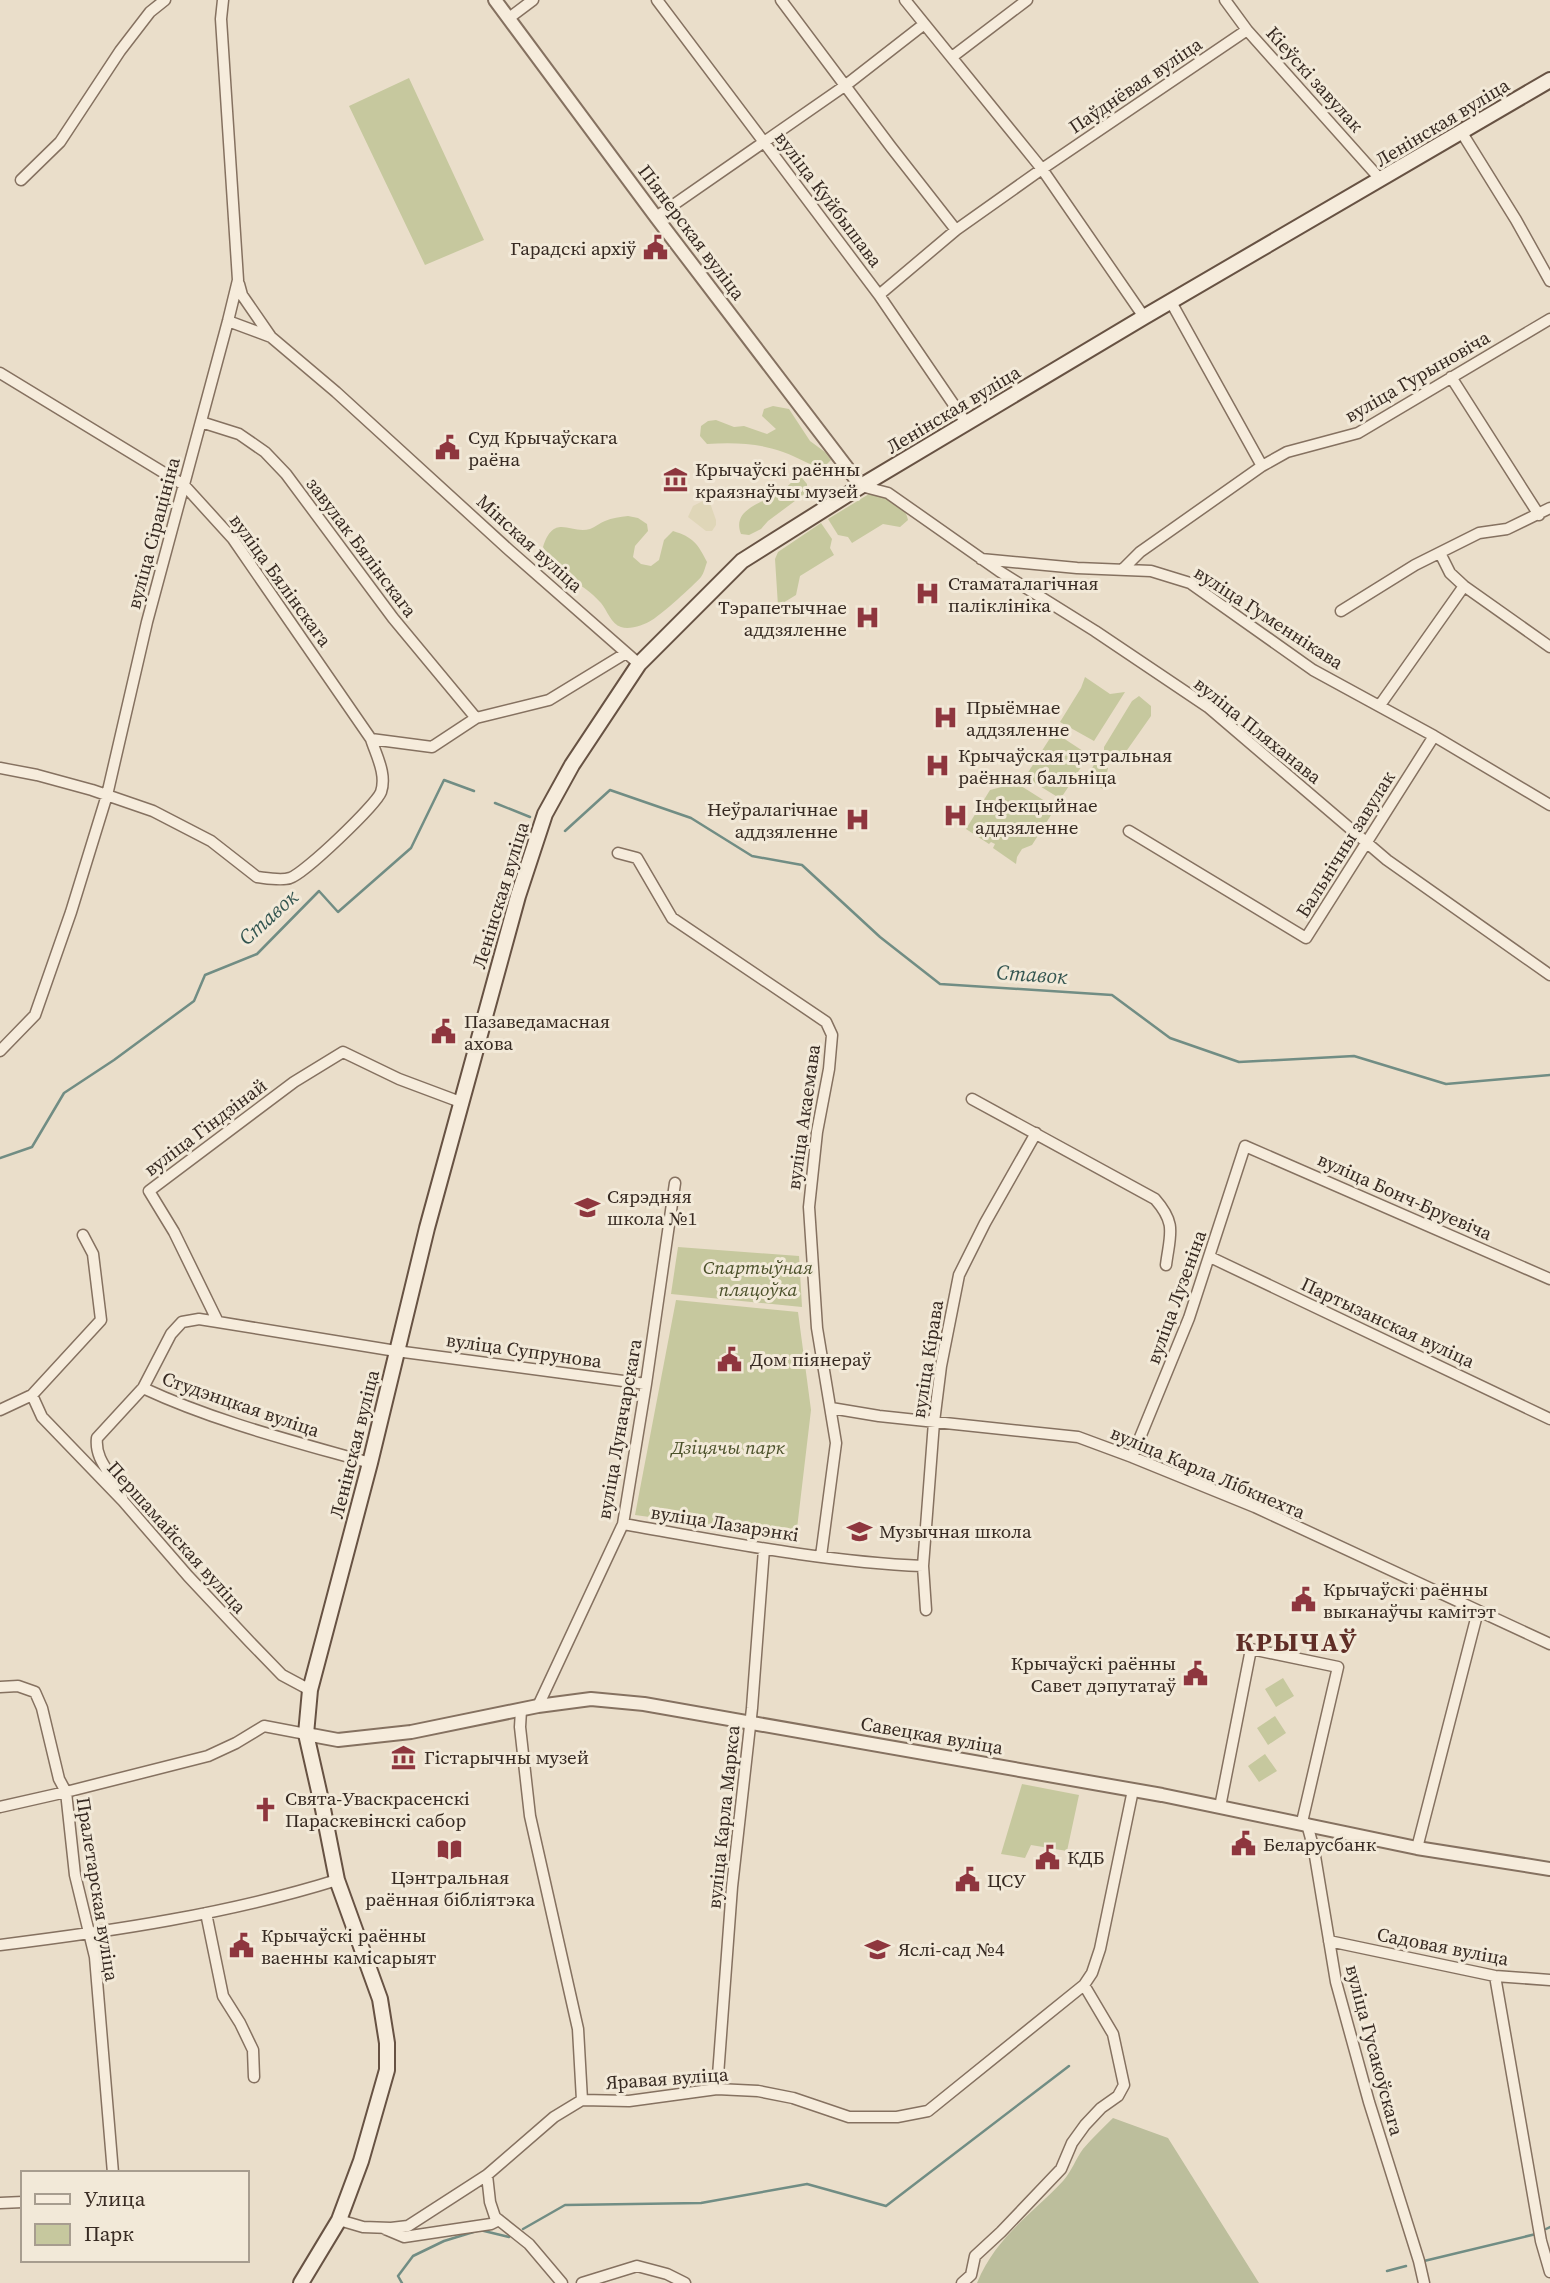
<svg xmlns="http://www.w3.org/2000/svg" width="1550" height="2283" font-family="'Source Serif 4',serif">
	<rect width="100%" height="100%" fill="#eadeca"/>
	<path fill="#dfd6b8" d="M 703,501 L 710,503 L 716,520 L 716,525 L 712,531 L 706,531 L 688,517 L 693,506 Z"/>
	<path fill="#c6c89e" d="M 409,78 L 484,240 L 425,265 L 349,106 Z
		M 773,406 L 789,409 L 810,441 L 825,452 L 831,460 L 823,468 C 808,465 798,457 783,452 C 759,443 732,442 707,444 L 700,436 L 701,426 L 708,421 L 716,420 L 734,427 L 744,426 L 767,434 L 776,429 L 762,416 L 764,409 Z
		M 796,478 L 802,478 L 807,484 L 807,492 L 768,521 L 761,529 L 749,535 L 741,534 C 732,511 758,504 774,496 C 783,491 789,485 796,478 Z
		M 869,494 C 884,494 905,503 908,520 L 900,527 L 883,524 L 852,543 L 848,537 L 838,535 L 828,519 Z
		M 628,516 L 638,518 L 647,524 L 648,531 L 635,546 L 633,557 L 641,564 L 651,566 L 659,560 L 664,540 L 673,531 C 693,537 698,544 707,562 C 705,567 704,573 701,577 C 693,586 662,614 652,620 C 644,625 630,630 621,627 C 611,624 607,610 601,603 C 581,580 559,579 543,547 C 554,512 571,535 590,529 C 595,527 600,523 605,521 C 612,518 620,517 628,516 Z
		M 821,523 L 832,539 L 830,548 L 834,555 L 800,576 L 796,595 L 778,606 L 775,559 L 778,552 Z
		M 1085,677 L 1110,694 L 1125,692 L 1094,741 L 1060,722 L 1081,688 Z
		M 1139,696 L 1151,706 L 1151,716 L 1125,753 L 1115,754 L 1104,750 L 1104,747 L 1132,701 Z
		M 1054,732 L 1089,755 L 1063,795 L 1056,796 L 1025,777 Z
		M 1096,761 L 1108,768 L 1103,789 L 1086,779 Z
		M 1015,782 L 1048,803 L 1053,812 L 1032,845 L 1022,849 L 1017,857 L 1016,864 L 993,848 L 995,844 L 991,842 L 989,844 L 966,829 L 990,790 L 1013,784 Z
		M 678,1247 L 799,1256 L 802,1307 L 671,1294 Z
		M 676,1300 L 798,1312 L 811,1410 L 796,1537 L 635,1515 Z
		M 1283,1678 L 1294,1696 L 1276,1707 L 1265,1689 Z
		M 1275,1716 L 1286,1733 L 1268,1745 L 1257,1728 Z
		M 1265,1754 L 1277,1771 L 1259,1782 L 1248,1766 Z
		M 1022,1784 L 1079,1795 L 1067,1851 L 1031,1845 L 1025,1858 L 1001,1854 Z"/>
	<path fill="#bcbe9c" d="M 1113,2118 L 1168,2138 L 1259,2283 L 977,2283 C 996,2237 1030,2216 1063,2181 C 1073,2169 1075,2160 1083,2149 C 1092,2138 1103,2128 1113,2118 Z"/>
	<g fill="none" stroke-linecap="round" stroke-linejoin="round">
		<path stroke="#718d84" stroke-width="2.5" d="M 495,803 L 530,817
			M 565,831 L 610,790 L 691,818 L 752,856 L 802,865 L 880,937 L 940,984 L 1112,995 L 1170,1038 L 1239,1062 L 1354,1056 L 1446,1084 L 1550,1075
			M 0,1158 L 32,1147 L 64,1093 L 114,1060 L 194,1001 L 205,975 L 257,954 L 319,891 L 338,912 L 411,848 L 444,780 L 474,791
			M 523,2229 L 565,2205 L 701,2203 L 807,2184 L 886,2206 L 1069,2066
			M 1546,2229 L 1550,2227
			M 1424,2261 L 1536,2234
			M 1387,2271 L 1406,2266
			M 402,2283 L 398,2276 L 413,2256 L 444,2241 L 480,2230 L 509,2237"/>
		<defs>
			<path id="minor" d="M 657,0 L 879,295 L 967,424
				M 781,0 L 891,147 L 956,230
				M 905,0 L 1042,169 L 1144,317
				M 1225,0 L 1247,30 L 1381,180
				M 509,18 L 533,0
				M 952,57 L 1027,0
				M 1462,133 L 1516,220 L 1550,281
				M 21,180 L 60,142 L 120,51 L 150,12 L 165,0
				M 656,217 L 846,85 L 923,25
				M 239,284 L 242,295 L 271,337
				M 879,295 L 956,230 L 1042,169 L 1247,30
				M 1171,302 L 1262,466
				M 228,321 L 271,337 L 336,392 L 509,550 L 639,664
				M 0,373 L 184,485 L 233,539 L 371,739 C 376,755 387,774 381,792 C 376,805 304,874 290,878 C 281,881 266,878 257,877 L 211,841 L 153,811 L 92,790 L 37,775 L 0,768
				M 1451,377 L 1539,515
				M 201,422 L 239,434 L 265,452 L 286,474 L 393,618 L 476,718
				M 861,486 L 888,493 L 999,571 L 1095,631 L 1208,707 L 1387,860 L 1550,975
				M 1440,553 L 1450,573 L 1464,586 L 1550,647
				M 981,559 L 1077,568 L 1151,571 L 1190,583 L 1313,670 L 1434,736 L 1550,805
				M 1123,569 L 1140,552 L 1262,466 L 1287,452 L 1358,433 L 1550,319
				M 1341,611 L 1415,565 L 1479,533 L 1507,529 L 1550,508
				M 1380,705 L 1464,586
				M 371,739 L 432,747 L 476,718 L 549,700 L 626,653
				M 1129,831 L 1306,938 L 1434,736
				M 618,853 L 637,858 L 672,918 L 826,1022 L 832,1035 L 829,1069 L 817,1132 L 809,1207 L 817,1328 L 836,1443 L 821,1556
				M 0,1051 L 35,1015 L 71,912 L 107,795 L 147,622 L 228,321 L 238,280 L 221,19 L 223,0
				M 972,1099 L 1155,1199 C 1177,1224 1170,1234 1166,1265
				M 1210,1257 L 1550,1419
				M 218,1322 L 396,1351 L 646,1384
				M 143,1388 C 216,1422 293,1441 370,1463
				M 32,1395 L 42,1417 L 123,1501 L 188,1576 L 249,1641 L 282,1675 L 310,1690
				M 831,1408 L 879,1416 L 1078,1437 L 1132,1457 L 1255,1507 L 1550,1644
				M 0,1410 L 32,1395 L 101,1320 L 93,1254 L 83,1235
				M 1132,1457 L 1189,1318 L 1245,1146 L 1550,1279
				M 123,1501 C 118,1477 94,1464 97,1438 L 143,1388 L 171,1334 L 182,1322 L 199,1319 L 218,1322 L 174,1232 L 149,1191 L 294,1082 L 343,1052 L 399,1079 L 463,1103
				M 623,1524 C 722,1541 822,1562 923,1566
				M 926,1610 L 923,1566 L 934,1422 L 941,1366 L 959,1275 L 985,1223 L 1036,1133
				M 0,1687 L 18,1686 L 35,1692 L 42,1708 L 59,1779 L 66,1792 L 75,1875 L 95,1957 L 113,2173
				M 538,1706 L 623,1524 L 646,1384 L 675,1183
				M 521,1710 L 520,1727 L 530,1816 L 578,2029 L 582,2100
				M 0,1807 L 66,1792 L 208,1756 L 236,1743 L 264,1726 L 306,1734
				M 1220,1807 L 1251,1649 L 1338,1667 L 1302,1822
				M 1307,1824 L 1314,1850 L 1336,1982 L 1369,2102 L 1419,2261 L 1424,2283
				M 1417,1848 L 1478,1611
				M 206,1913 L 223,1996 L 240,2023 L 253,2050 L 254,2077
				M 1329,1941 L 1495,1976 L 1550,1980
				M 0,1945 C 113,1931 228,1914 337,1880
				M 1495,1976 L 1541,2241 L 1550,2272
				M 717,2089 L 732,1887 L 752,1708 L 764,1549
				M 487,2175 L 490,2202 L 495,2217 L 529,2244 L 562,2283
				M 0,2203 L 23,2202
				M 339,2220 L 363,2227 L 391,2228 L 408,2226 L 487,2175 L 554,2117 L 582,2100 L 629,2101 L 717,2089 L 758,2091 L 793,2098 L 849,2117 L 897,2117 L 928,2111 L 1084,1985 L 1092,1973 L 1100,1949 L 1133,1790
				M 385,2229 L 404,2237 L 491,2224 L 499,2220
				M 582,2283 L 637,2266 L 667,2274 L 685,2283
				M 962,2283 L 971,2275 L 975,2256 L 1001,2232 L 1061,2169 L 1072,2143 L 1085,2125 L 1101,2108 L 1118,2096 L 1124,2085 L 1113,2034 L 1084,1985"/>
			<path id="tertiary" d="M 495,0 L 656,217 L 861,486
				M 306,1734 L 338,1740 L 411,1732 L 538,1706 L 591,1699 L 644,1704 L 1162,1795 L 1417,1848 L 1550,1869"/>
			<path id="secondary" d="M 301,2283 L 339,2220 L 361,2161 L 387,2070 L 387,2043 L 380,1999 L 337,1880 L 323,1809 L 306,1734 L 310,1690 L 370,1463 L 427,1228 L 518,896 L 545,814 L 572,765 L 639,664 L 742,561 L 861,486 L 1144,317 L 1550,80"/>
		</defs>
		<use href="#minor" stroke="#857160" stroke-width="13"/>
		<use href="#tertiary" stroke="#857160" stroke-width="16"/>
		<use href="#secondary" stroke="#675243" stroke-width="18"/>
		<use href="#minor" stroke="#f6ecdc" stroke-width="10"/>
		<use href="#tertiary" stroke="#f6ecdc" stroke-width="12"/>
		<use href="#secondary" stroke="#f6ecdc" stroke-width="14"/>
	</g>
	<defs>
		<symbol id="civic-bare" viewBox="-9 -9 18 18"><path d="M-.6-6.5H3V-4.5H.6V-3L4-1V1h2V6H-6V1h2V-1L-.6-3ZM-1.2 2.5V6h2.4V2.5Z" fill="#8e363e" stroke="#f2e9d8" stroke-width="2.5" paint-order="stroke"/></symbol>
		<symbol id="museum-bare" viewBox="-9 -9 18 18"><path d="M0-6L6-3V-2H-6V-3ZM-5-1h2V3h-2ZM-1-1h2V3h-2ZM3-1h2V3H3ZM-6 4H6V6H-6Z" fill="#8e363e" stroke="#f2e9d8" stroke-width="2.5" paint-order="stroke"/></symbol>
		<symbol id="hospital-bare" viewBox="-9 -9 18 18"><path d="M-5-5h3v3.5h4V-5h3V5h-3V1.5h-4V5h-3Z" fill="#8e363e" stroke="#f2e9d8" stroke-width="2.5" paint-order="stroke"/></symbol>
		<symbol id="school-bare" viewBox="-9 -9 18 18"><path d="M0-5L7-2L0 1L-7-2ZM-4 1L0 2.5L4 1V4Q0 6-4 4Z" fill="#8e363e" stroke="#f2e9d8" stroke-width="2.5" paint-order="stroke"/></symbol>
		<symbol id="church-bare" viewBox="-9 -9 18 18"><path d="M-1.2-6h2.4v3.5h3.3v2.4h-3.3V6h-2.4V-.1h-3.3v-2.4h3.3Z" fill="#8e363e" stroke="#f2e9d8" stroke-width="2.5" paint-order="stroke"/></symbol>
		<symbol id="library-bare" viewBox="-9 -9 18 18"><path d="M-6-4Q-3-5.5-.7-3.5V5Q-3 3-6 4ZM6-4Q3-5.5 .7-3.5V5Q3 3 6 4Z" fill="#8e363e" stroke="#f2e9d8" stroke-width="2.5" paint-order="stroke"/></symbol>
	</defs>
	<g fill-rule="evenodd">
		<use href="#civic-bare" x="638" y="230" width="35" height="35"/>
		<use href="#civic-bare" x="430" y="430" width="35" height="35"/>
		<use href="#museum-bare" x="658" y="462" width="35" height="35"/>
		<use href="#hospital-bare" x="910" y="576" width="35" height="35"/>
		<use href="#hospital-bare" x="850" y="600" width="35" height="35"/>
		<use href="#hospital-bare" x="928" y="700" width="35" height="35"/>
		<use href="#hospital-bare" x="920" y="748" width="35" height="35"/>
		<use href="#hospital-bare" x="938" y="798" width="35" height="35"/>
		<use href="#hospital-bare" x="840" y="802" width="35" height="35"/>
		<use href="#civic-bare" x="426" y="1014" width="35" height="35"/>
		<use href="#school-bare" x="570" y="1190" width="35" height="35"/>
		<use href="#civic-bare" x="712" y="1342" width="35" height="35"/>
		<use href="#school-bare" x="842" y="1514" width="35" height="35"/>
		<use href="#civic-bare" x="1286" y="1582" width="35" height="35"/>
		<use href="#civic-bare" x="1178" y="1656" width="35" height="35"/>
		<use href="#museum-bare" x="386" y="1740" width="35" height="35"/>
		<use href="#church-bare" x="248" y="1792" width="35" height="35"/>
		<use href="#civic-bare" x="1226" y="1826" width="35" height="35"/>
		<use href="#library-bare" x="432" y="1832" width="35" height="35"/>
		<use href="#civic-bare" x="1030" y="1840" width="35" height="35"/>
		<use href="#civic-bare" x="950" y="1862" width="35" height="35"/>
		<use href="#civic-bare" x="224" y="1928" width="35" height="35"/>
		<use href="#school-bare" x="860" y="1932" width="35" height="35"/>
	</g>
	<g text-anchor="middle" dominant-baseline="central" stroke-width="6" stroke-linejoin="round" paint-order="stroke">
		<g font-size="19" fill="#372a22" stroke="#f2e9d8">
			<text transform="translate(1315 79) rotate(48)">Кіеўскі завулак</text>
			<text transform="translate(1135 85) rotate(-34)">Паўднёвая вуліца</text>
			<text transform="translate(1442 122) rotate(-31)">Ленінская вуліца</text>
			<text transform="translate(829 199) rotate(53)">вуліца Куйбышава</text>
			<text transform="translate(692 232) rotate(53)">Піянерская вуліца</text>
			<text transform="translate(1417 376) rotate(-30)">вуліца Гурыновіча</text>
			<text transform="translate(953 409) rotate(-31)">Ленінская вуліца</text>
			<text transform="translate(153 533) rotate(-75)">вуліца Сірацініна</text>
			<text transform="translate(530 543) rotate(42)">Мінская вуліца</text>
			<text transform="translate(362 547) rotate(53)">завулак Бялінскага</text>
			<text transform="translate(281 580) rotate(54)">вуліца Бялінскага</text>
			<text transform="translate(1269 617) rotate(33)">вуліца Гуменнікава</text>
			<text transform="translate(1258 730) rotate(39)">вуліца Пляханава</text>
			<text transform="translate(1345 844) rotate(-58)">Бальнічны завулак</text>
			<text transform="translate(500 895) rotate(-73)">Ленінская вуліца</text>
			<text transform="translate(803 1117) rotate(-82)">вуліца Акаемава</text>
			<text transform="translate(205 1127) rotate(-37)">вуліца Гіндзінай</text>
			<text transform="translate(1405 1196) rotate(24)">вуліца Бонч-Бруевіча</text>
			<text transform="translate(1176 1297) rotate(-70)">вуліца Лузеніна</text>
			<text transform="translate(1388 1322) rotate(25)">Партызанская вуліца</text>
			<text transform="translate(524 1350) rotate(8)">вуліца Супрунова</text>
			<text transform="translate(927 1359) rotate(-81)">вуліца Кірава</text>
			<text transform="translate(241 1404) rotate(19)">Студэнцкая вуліца</text>
			<text transform="translate(619 1429) rotate(-80)">вуліца Луначарскага</text>
			<text transform="translate(354 1444) rotate(-76)">Ленінская вуліца</text>
			<text transform="translate(1208 1472) rotate(23)">вуліца Карла Лібкнехта</text>
			<text transform="translate(725 1523) rotate(9)">вуліца Лазарэнкі</text>
			<text transform="translate(177 1537) rotate(48)">Першамайская вуліца</text>
			<text transform="translate(932 1735) rotate(10)">Савецкая вуліца</text>
			<text transform="translate(723 1817) rotate(-84)">вуліца Карла Маркса</text>
			<text transform="translate(98 1889) rotate(81)">Пралетарская вуліца</text>
			<text transform="translate(1443 1946) rotate(11)">Садовая вуліца</text>
			<text transform="translate(1375 2050) rotate(75)">вуліца Гусакоўскага</text>
			<text transform="translate(667 2078) rotate(-4)">Яравая вуліца</text>
		</g>
		<g font-size="19" fill="#372a22" stroke="#f2e9d8" text-anchor="start">
			<text x="636" y="248" text-anchor="end">Гарадскі архіў</text>
			<text x="468" y="437">Суд Крычаўскага<tspan x="468" dy="22">раёна</tspan></text>
			<text x="695" y="469">Крычаўскі раённы<tspan x="695" dy="22">краязнаўчы музей</tspan></text>
			<text x="948" y="583">Стаматалагічная<tspan x="948" dy="22">паліклініка</tspan></text>
			<text x="847" y="607" text-anchor="end">Тэрапетычнае<tspan x="847" dy="22">аддзяленне</tspan></text>
			<text x="966" y="707">Прыёмнае<tspan x="966" dy="22">аддзяленне</tspan></text>
			<text x="958" y="755">Крычаўская цэтральная<tspan x="958" dy="22">раённая бальніца</tspan></text>
			<text x="975" y="805">Інфекцыйнае<tspan x="975" dy="22">аддзяленне</tspan></text>
			<text x="838" y="809" text-anchor="end">Неўралагічнае<tspan x="838" dy="22">аддзяленне</tspan></text>
			<text x="464" y="1021">Пазаведамасная<tspan x="464" dy="22">ахова</tspan></text>
			<text x="607" y="1196">Сярэдняя<tspan x="607" dy="22">школа №1</tspan></text>
			<text x="750" y="1359">Дом піянераў</text>
			<text x="879" y="1531">Музычная школа</text>
			<text x="1323" y="1589">Крычаўскі раённы<tspan x="1323" dy="22">выканаўчы камітэт</tspan></text>
			<text x="1176" y="1663" text-anchor="end">Крычаўскі раённы<tspan x="1176" dy="22">Савет дэпутатаў</tspan></text>
			<text x="424" y="1757">Гістарычны музей</text>
			<text x="285" y="1798">Свята-Уваскрасенскі<tspan x="285" dy="22">Параскевінскі сабор</tspan></text>
			<text x="1263" y="1844">Беларусбанк</text>
			<text x="1067" y="1857">КДБ</text>
			<text x="450" y="1877" text-anchor="middle">Цэнтральная<tspan x="450" dy="22">раённая бібліятэка</tspan></text>
			<text x="987" y="1880">ЦСУ</text>
			<text x="261" y="1935">Крычаўскі раённы<tspan x="261" dy="22">ваенны камісарыят</tspan></text>
			<text x="898" y="1949">Яслі-сад №4</text>
		</g>
		<g font-size="19" font-style="italic" fill="#4b512a" stroke="#f2e9d8">
			<text x="758" y="1267">Спартыўная<tspan x="758" dy="22">пляцоўка</tspan></text>
			<text x="728" y="1447">Дзіцячы парк</text>
		</g>
		<g font-size="21" font-style="italic" fill="#335550" stroke="#f2e9d8">
			<text transform="translate(268 917) rotate(-42)">Ставок</text>
			<text transform="translate(1032 974) rotate(4)">Ставок</text>
		</g>
		<g font-size="26" font-weight="bold" letter-spacing="2" fill="#5f2d26" stroke="#f2e9d8">
			<text x="1297" y="1642">КРЫЧАЎ</text>
		</g>
	</g>
	<rect x="21" y="2171" width="228" height="91" fill="#f2e9d8" stroke="#a79d8f" stroke-width="2"/>
	<rect x="35" y="2194" width="35" height="10" fill="#f6ecdc" stroke="#a79d8f" stroke-width="2"/>
	<text x="84" y="2206" font-size="21" fill="#372a22">Улица</text>
	<rect x="35" y="2224" width="35" height="21" fill="#c6c89e" stroke="#a79d8f" stroke-width="2"/>
	<text x="84" y="2241" font-size="21" fill="#372a22">Парк</text>
</svg>
